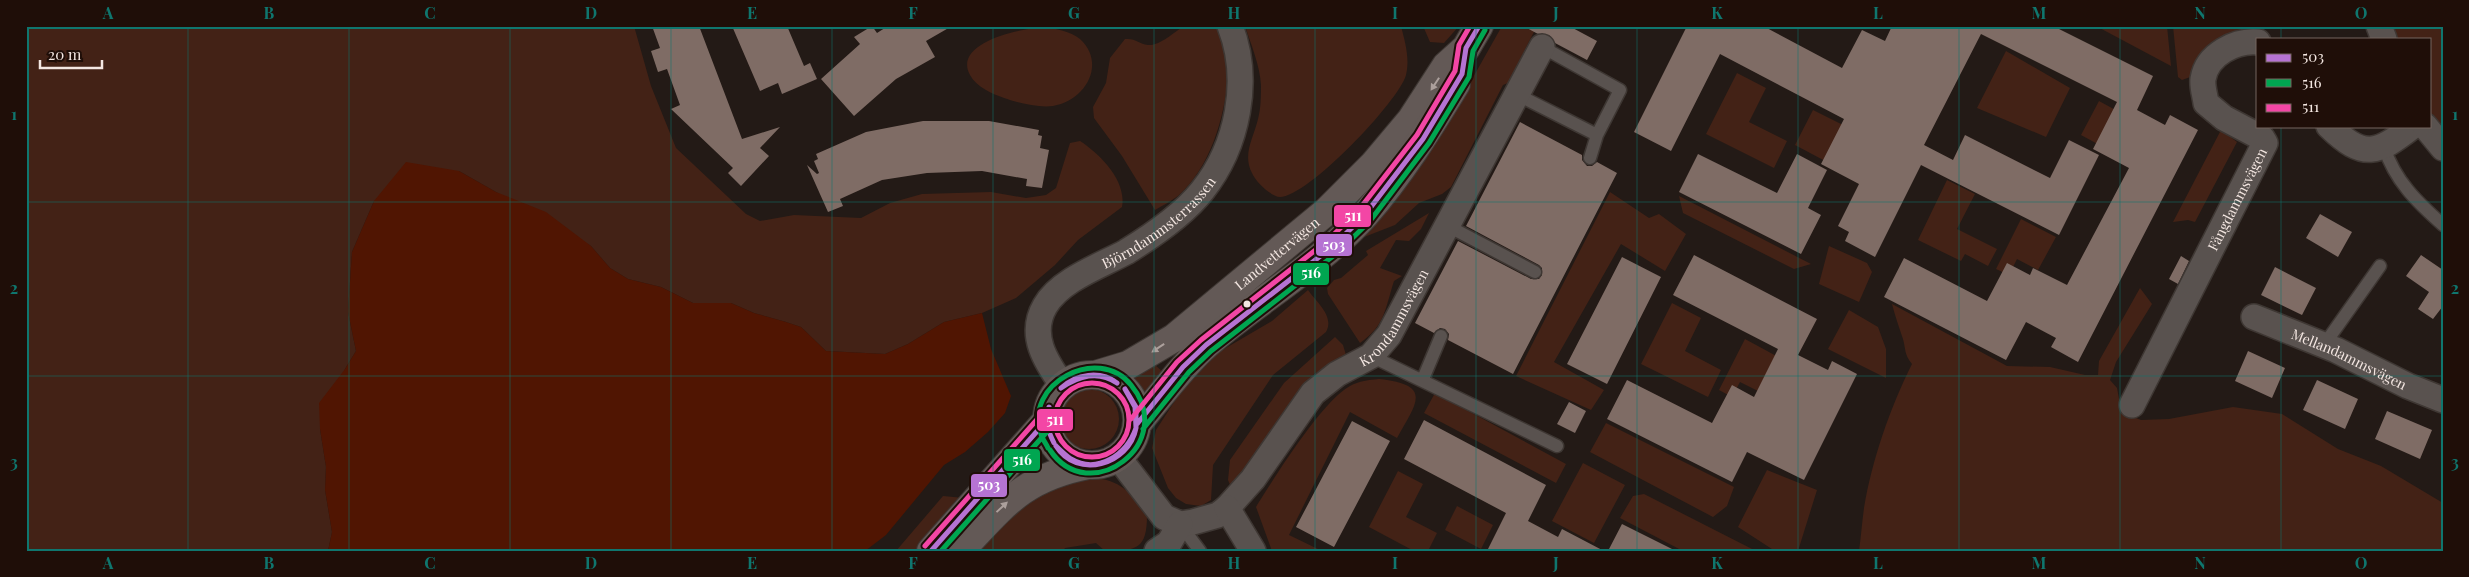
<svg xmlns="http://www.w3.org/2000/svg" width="2469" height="577" font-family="'Playfair Display',serif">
	<rect width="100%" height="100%" fill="#231a16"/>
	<path fill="#432216" d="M 26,26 L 505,26 L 527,28 L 634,26 L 651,86 L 676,148 L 746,214 L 760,221 L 794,215 L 861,218 L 890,203 L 922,194 L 991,192 L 1026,198 L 1046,195 L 1056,188 L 1070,143 L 1080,141 C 1100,154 1127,181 1122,207 L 1078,240 L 1055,265 L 1016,298 L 982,313 L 944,322 L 908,344 L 885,354 L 826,351 L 801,327 L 786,322 L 754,313 L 731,303 L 693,303 L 661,287 L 628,279 L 610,268 L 591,246 L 459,171 L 374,201 L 352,252 L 348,312 L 356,351 L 345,369 L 320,429 L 326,467 L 325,490 L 332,532 L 328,551 L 26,551 Z
		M 1184,26 L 1222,26 C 1224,42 1229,60 1228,76 C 1225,117 1210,168 1178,196 C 1171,201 1162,206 1155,210 L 1122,156 L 1094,118 L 1093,107 L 1106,83 L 1110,58 L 1125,39 C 1136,38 1139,44 1148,45 C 1160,46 1174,32 1184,26 Z
		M 1245,26 L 1401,26 C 1405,42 1410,58 1406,75 C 1399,101 1308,197 1280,197 C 1270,196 1256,182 1252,173 C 1242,154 1254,137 1258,119 C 1261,108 1261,95 1261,85 C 1260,66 1251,44 1245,26 Z
		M 1423,26 L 1459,26 L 1444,43 L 1430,42 Z
		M 1502,26 L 1537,26 L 1508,83 L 1503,85 L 1451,187 L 1442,194 L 1419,203 L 1395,225 L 1359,239 L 1449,120 Z
		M 2096,26 L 2167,26 L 2171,66 Z
		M 2173,26 L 2249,26 L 2224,38 L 2204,72 L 2182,80 L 2178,77 Z
		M 2389,26 L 2443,26 L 2443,137 L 2430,116 L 2430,39 L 2394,39 Z
		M 1044,27 C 1056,29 1070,31 1080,39 C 1107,64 1085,101 1053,106 C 1039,108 1018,103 1004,98 C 993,94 976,87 970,75 C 952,42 1023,28 1044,27 Z
		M 2006,51 L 2070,88 L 2046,137 L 1977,108 Z
		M 1737,73 L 1766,88 L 1749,122 L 1787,141 L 1774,168 L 1706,134 Z
		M 2099,101 L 2121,113 L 2103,147 L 2081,135 Z
		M 1813,110 L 1845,126 L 1827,162 L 1795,145 Z
		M 2221,130 L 2237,142 L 2195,222 L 2188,220 L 2173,222 Z
		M 1947,180 L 1975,194 L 1957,229 L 1997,249 L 1988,266 L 1965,254 L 1961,261 L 1918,240 Z
		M 1610,192 L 1649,218 L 1659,214 L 1686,234 L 1665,271 L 1621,244 L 1554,362 L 1604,390 L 1591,410 L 1516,376 Z
		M 1679,196 L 1811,264 L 1794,269 L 1683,213 Z
		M 1429,213 L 1421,229 L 1409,241 L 1396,240 L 1380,268 L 1402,276 L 1394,281 C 1385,309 1385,326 1360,343 L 1328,294 L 1327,288 L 1334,280 L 1341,278 L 1368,255 L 1366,251 Z
		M 2021,219 L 2056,237 L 2038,270 L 2017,259 L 2009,275 L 1996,269 Z
		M 1829,246 L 1867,263 L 1872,272 L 1859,302 L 1819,284 Z
		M 2140,288 L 2152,304 L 2116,362 L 2110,380 L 2117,388 L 2120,404 L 2131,416 L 2141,420 L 2169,419 L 2233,407 L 2282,414 L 2338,449 L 2381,466 L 2443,503 L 2443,551 L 1859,551 C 1861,537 1862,522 1864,508 C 1872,460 1890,408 1912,364 C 1904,354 1906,350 1903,339 C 1899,327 1895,316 1892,304 L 2007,366 L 2050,367 L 2085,375 L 2098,375 L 2099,361 Z
		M 1308,290 C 1316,302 1335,316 1326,332 L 1273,375 L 1213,465 L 1211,500 L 1201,506 L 1186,504 L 1176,498 L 1168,488 L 1152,448 L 1156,430 L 1180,393 L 1219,352 L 1272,321 Z
		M 1672,303 L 1701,318 L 1685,351 L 1721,370 L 1708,397 L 1641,364 Z
		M 1849,310 L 1878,327 L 1886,349 L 1886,378 L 1828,349 Z
		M 1335,337 L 1343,345 L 1346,355 L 1314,374 L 1231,487 L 1228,480 L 1230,460 L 1284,383 Z
		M 1745,339 L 1780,358 L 1762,393 L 1740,382 L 1732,397 L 1719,390 Z
		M 1153,363 L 1165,374 L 1145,401 L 1126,376 Z
		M 1379,379 C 1434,385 1416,403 1397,438 L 1350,412 L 1289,535 L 1322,551 L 1272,551 L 1256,507 C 1274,478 1322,401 1350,386 C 1359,381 1369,380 1379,379 Z
		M1059 419a30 30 0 1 1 60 0a30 30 0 1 1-60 0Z
		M 1435,393 L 1566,464 L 1556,483 L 1424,413 Z
		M 1606,423 L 1734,487 L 1727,506 L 1713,517 L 1590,452 Z
		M 1583,463 L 1625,485 L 1594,543 L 1552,521 Z
		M 1767,470 L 1817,490 L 1798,551 L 1775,551 L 1738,527 Z
		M 1398,471 L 1423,484 L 1406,517 L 1437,533 L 1428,551 L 1414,551 L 1369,527 Z
		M 1087,476 C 1120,481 1128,488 1147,515 C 1147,549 1137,551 1105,551 L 1096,543 L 1065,548 L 1063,551 L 977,551 L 1033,494 Z
		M 1644,494 L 1756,551 L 1683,551 L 1620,518 L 1633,496 Z
		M 943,496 L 964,498 L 924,551 L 896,551 Z
		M 1457,506 L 1493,525 L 1481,549 L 1445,530 Z"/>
	<path fill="#501502" d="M 406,162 L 459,171 L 496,192 L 546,212 L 591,246 L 610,268 L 628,279 L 661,287 L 693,303 L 731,303 L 754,313 L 786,322 L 801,327 L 826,351 L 885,354 L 908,344 L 944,322 L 982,313 L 991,349 L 1011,396 L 1005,413 L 988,432 L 965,452 L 944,465 L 886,535 L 865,551 L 328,551 L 332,532 L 325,490 L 326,467 L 320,429 L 319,403 L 345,369 L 356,351 L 348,312 L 352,252 L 374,201 Z"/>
	<path fill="#7f6c65" d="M 652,26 L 699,26 L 742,139 L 780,127 L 760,148 L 769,156 L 741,186 L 728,173 L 733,168 L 671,109 L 680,105 L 667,69 L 658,72 L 651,51 L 660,48 Z
		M 732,26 L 787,26 L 804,66 L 810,63 L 817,79 L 782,94 L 778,83 L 760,91 Z
		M 872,26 L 877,33 L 888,26 L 952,26 L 926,41 L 935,57 L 896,79 L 854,116 L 821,79 L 860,44 L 854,37 Z
		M 1523,26 L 1569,26 L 1597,41 L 1587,60 L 1555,43 L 1549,35 L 1538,34 Z
		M 1687,26 L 1763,26 L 1842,68 L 1862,30 L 1885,41 L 1892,26 L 2053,26 L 2153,76 L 2137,110 L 2165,125 L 2170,115 L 2198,130 L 2078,362 L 2051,347 L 2056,338 L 2026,322 L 2006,360 L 1884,297 L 1904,258 L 1987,301 L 2007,263 L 2030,275 L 2033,268 L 2067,285 L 2129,168 L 2093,149 L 2117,102 L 1981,34 L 1924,145 L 1953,160 L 1965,135 L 2050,178 L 2069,140 L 2099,155 L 2059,235 L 1921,165 L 1875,257 L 1845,241 L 1849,232 L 1838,226 L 1859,184 L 1821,164 L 1844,119 L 1720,54 L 1671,151 L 1634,132 Z
		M 923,121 L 989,121 L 1039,130 L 1038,135 L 1042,136 L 1040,148 L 1049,150 L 1042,188 L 1026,186 L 1027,179 L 982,171 L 927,173 L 882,180 L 840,199 L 843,206 L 828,212 L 807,165 L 817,174 L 819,173 L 814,161 L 818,159 L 816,154 L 866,132 Z
		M 1520,122 L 1582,155 L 1582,160 L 1587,166 L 1592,166 L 1597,162 L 1617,173 L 1513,374 L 1448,340 L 1449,334 L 1445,329 L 1440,328 L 1434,333 L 1415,323 L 1458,241 L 1531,279 L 1539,279 L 1542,275 L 1542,268 L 1539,265 L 1466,226 Z
		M 1698,154 L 1777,193 L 1797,154 L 1827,170 L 1808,208 L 1821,215 L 1801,254 L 1679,192 Z
		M 2320,214 L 2352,232 L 2338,257 L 2306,238 Z
		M 1694,255 L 1817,319 L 1798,355 L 1828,370 L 1832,361 L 1857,374 L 1804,480 L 1747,452 L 1732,482 L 1607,419 L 1627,380 L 1712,423 L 1732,385 L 1754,397 L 1778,349 L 1673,295 Z
		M 2421,255 L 2443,270 L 2443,306 L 2433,319 L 2418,309 L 2429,292 L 2406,276 Z
		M 2181,256 L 2189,261 L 2178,284 L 2169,279 Z
		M 1622,257 L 1661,277 L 1607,384 L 1567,364 Z
		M 2275,267 L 2316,288 L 2302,315 L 2261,295 Z
		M 2248,351 L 2285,368 L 2272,398 L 2235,381 Z
		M 2317,380 L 2358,399 L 2345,429 L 2303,410 Z
		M 1569,402 L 1586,411 L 1575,433 L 1557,424 Z
		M 2387,411 L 2432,430 L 2420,459 L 2375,439 Z
		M 1424,420 L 1546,485 L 1528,521 L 1558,537 L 1562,529 L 1604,551 L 1487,551 L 1506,513 L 1404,459 Z
		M 1352,421 L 1390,441 L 1334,547 L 1296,527 Z
		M 1622,524 L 1676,551 L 1608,551 Z"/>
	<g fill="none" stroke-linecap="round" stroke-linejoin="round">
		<defs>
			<path id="lane" d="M 1516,94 L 1597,135 L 1620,90 L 1542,47
				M 2384,147 C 2395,181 2417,202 2443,225
				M 1590,158 L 1597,135
				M 1446,225 L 1535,272
				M 2324,345 L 2380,266
				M 1371,356 L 1557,446
				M 1423,379 L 1441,336
				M 1180,524 L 1200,551"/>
			<g id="street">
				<path d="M 2379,26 L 2384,39"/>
				<path d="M 2329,126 C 2364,160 2377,154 2413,126"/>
				<path d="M 2425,126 L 2443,148"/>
				<path id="s1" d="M 2254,317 L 2336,350 L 2408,386 L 2443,400"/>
				<path id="s2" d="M 1063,386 C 1046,362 1028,335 1045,306 C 1060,280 1100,266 1126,252 C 1152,236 1183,215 1202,191 C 1238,146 1251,80 1230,26"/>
				<path id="s3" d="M 2132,405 L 2265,143 L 2262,138 L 2224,118 L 2206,103 C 2205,95 2202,87 2203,79 C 2207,54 2236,40 2258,42"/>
				<path id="s4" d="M 1118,457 L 1164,517 L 1180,524 L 1193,522 L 1218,515 L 1227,508 L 1253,479 L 1313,393 L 1337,374 L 1371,356 L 1389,335 L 1542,47"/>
				<path d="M 1227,508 L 1253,551"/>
				<path d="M 1157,551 L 1169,543 L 1180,524"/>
			</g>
			<g id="secondary">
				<circle cx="1092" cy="420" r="45"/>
				<path id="s5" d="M 1095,375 L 1128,365 L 1174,338 L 1327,211 L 1374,164 L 1411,120 L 1446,66 L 1466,48 L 1479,26"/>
				<path d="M 1137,424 C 1160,397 1180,368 1207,344 C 1258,300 1320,265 1365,215 C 1400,175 1428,130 1456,84"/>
				<path d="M 931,551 L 1047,420"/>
				<path d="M 960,551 C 1004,505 1022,478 1088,465"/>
			</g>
		</defs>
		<use href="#lane" stroke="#3e3733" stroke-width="15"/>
		<use href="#street" stroke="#3e3733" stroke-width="28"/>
		<use href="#secondary" stroke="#3e3733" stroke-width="30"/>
		<use href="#lane" stroke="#59524f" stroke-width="12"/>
		<use href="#street" stroke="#59524f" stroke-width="25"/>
		<use href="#secondary" stroke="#635956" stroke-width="28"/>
		<defs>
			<path id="bus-1" d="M 1061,388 C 1076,374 1100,370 1117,383
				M 1061,388 C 1079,376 1098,370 1117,383
				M 1125,389 L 1136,407 L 1136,428
				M 1125,389 L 1135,407 L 1136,428
				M 1049,407 C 1044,420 1048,431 1054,443
				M 1137,424 L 1183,367 L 1206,345 L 1332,247 L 1364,216 L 1423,139 L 1462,74 L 1466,48 L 1479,26
				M 1056,446 C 1060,450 1065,455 1071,459 C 1098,475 1127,454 1136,428
				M 1056,446 C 1077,480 1129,465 1136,428
				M 931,551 L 1047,420"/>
			<path id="bus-2" d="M 1143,429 L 1189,372 L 1211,351 L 1337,253 L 1370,221 L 1429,143 L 1469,77 L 1473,51 L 1485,30
				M 1048,448 C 1046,443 1042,439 1041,434 C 1023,384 1098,344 1131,385 C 1179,443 1089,509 1050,450
				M 941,551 L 1053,425"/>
			<path id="bus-3" d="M1055 420a37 37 0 1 1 74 0a37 37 0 1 1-74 0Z
				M 1131,419 L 1177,362 L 1201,340 L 1327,241 L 1358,211 L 1417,135 L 1455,71 L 1459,45 L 1470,26
				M 925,546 L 1041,415"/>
		</defs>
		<use href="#bus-1" stroke="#1f0e08" stroke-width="9"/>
		<use href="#bus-2" stroke="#1f0e08" stroke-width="9"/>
		<use href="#bus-3" stroke="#1f0e08" stroke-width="9"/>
		<use href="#bus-1" stroke="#b673d3" stroke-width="5"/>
		<use href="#bus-2" stroke="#00a651" stroke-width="5"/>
		<use href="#bus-3" stroke="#f346a5" stroke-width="5"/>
	</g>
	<defs><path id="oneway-solid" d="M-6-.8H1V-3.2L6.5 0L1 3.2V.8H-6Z" transform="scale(1.25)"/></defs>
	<g fill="#aca09c">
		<use href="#oneway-solid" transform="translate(1435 84) rotate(123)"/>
		<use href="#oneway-solid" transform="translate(1158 348) rotate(146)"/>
		<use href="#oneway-solid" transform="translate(1002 507) rotate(-43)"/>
	</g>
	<path fill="none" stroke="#0f766e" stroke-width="1" stroke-opacity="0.55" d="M 188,26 L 188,551M 349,26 L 349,551M 510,26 L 510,551M 671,26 L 671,551M 832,26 L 832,551M 993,26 L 993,551M 1154,26 L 1154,551M 1315,26 L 1315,551M 1476,26 L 1476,551M 1637,26 L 1637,551M 1798,26 L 1798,551M 1959,26 L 1959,551M 2120,26 L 2120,551M 2281,26 L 2281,39M 2281,126 L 2281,551M 26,202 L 2443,202M 26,376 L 2443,376"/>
	<circle fill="#f4e7e2" stroke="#1f0e08" stroke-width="2" cx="1247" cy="304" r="4.5"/>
	<g text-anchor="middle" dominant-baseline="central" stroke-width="5" stroke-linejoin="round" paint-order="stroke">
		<g font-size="14" fill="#f4e7e2" stroke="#1f0e08">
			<text stroke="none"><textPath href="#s3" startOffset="231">Fångdammsvägen</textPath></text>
			<text stroke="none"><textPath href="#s2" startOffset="230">Björndammsterrassen</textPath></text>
			<text stroke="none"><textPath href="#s5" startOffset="221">Landvettervägen</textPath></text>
			<text stroke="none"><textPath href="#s4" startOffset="401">Krondammsvägen</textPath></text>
			<text stroke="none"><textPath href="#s1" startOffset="104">Mellandammsvägen</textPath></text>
		</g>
	</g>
	<g stroke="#1f0e08" stroke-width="2">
		<rect x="1333" y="204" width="39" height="24" rx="5" fill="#f346a5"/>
		<rect x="1315" y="233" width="38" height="24" rx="5" fill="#b673d3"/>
		<rect x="1292" y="262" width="38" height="24" rx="5" fill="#00a651"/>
		<rect x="1036" y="408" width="38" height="24" rx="5" fill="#f346a5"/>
		<rect x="1003" y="448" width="38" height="24" rx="5" fill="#00a651"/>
		<rect x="970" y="473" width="38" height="25" rx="5" fill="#b673d3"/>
	</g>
	<g font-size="14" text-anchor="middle" font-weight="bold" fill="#fff">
		<text x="1353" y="221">511</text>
		<text x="1334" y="250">503</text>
		<text x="1311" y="278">516</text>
		<text x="1055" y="425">511</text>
		<text x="1022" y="465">516</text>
		<text x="989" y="490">503</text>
	</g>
	<rect width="2469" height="577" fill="none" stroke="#1f0e08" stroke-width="55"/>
	<rect x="2256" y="38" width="175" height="90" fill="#1f0e08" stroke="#74655f"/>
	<rect x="2266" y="54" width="25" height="8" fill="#b673d3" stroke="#74655f"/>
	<text x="2302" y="62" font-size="15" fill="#f4e7e2">503</text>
	<rect x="2266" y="79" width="25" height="8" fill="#00a651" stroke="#74655f"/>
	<text x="2302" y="88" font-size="15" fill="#f4e7e2">516</text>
	<rect x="2266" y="104" width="25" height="8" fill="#f346a5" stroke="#74655f"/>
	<text x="2302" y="112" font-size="15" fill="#f4e7e2">511</text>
	<path d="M40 60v8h62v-8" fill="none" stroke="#f4e7e2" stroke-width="2.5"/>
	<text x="48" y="60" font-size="15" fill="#f4e7e2" stroke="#1f0e08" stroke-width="4" paint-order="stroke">20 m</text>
	<rect x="28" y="28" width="2414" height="522" fill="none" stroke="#0f766e" stroke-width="2"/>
	<g font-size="16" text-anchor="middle" font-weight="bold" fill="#0f766e">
		<text x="108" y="19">A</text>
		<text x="269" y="19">B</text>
		<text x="430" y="19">C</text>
		<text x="591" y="19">D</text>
		<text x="752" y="19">E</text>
		<text x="913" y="19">F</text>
		<text x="1074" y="19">G</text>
		<text x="1234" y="19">H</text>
		<text x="1395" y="19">I</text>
		<text x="1556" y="19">J</text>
		<text x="1717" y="19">K</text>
		<text x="1878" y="19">L</text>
		<text x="2039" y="19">M</text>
		<text x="2200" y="19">N</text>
		<text x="2361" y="19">O</text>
		<text x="14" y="120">1</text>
		<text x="2455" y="120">1</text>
		<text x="14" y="294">2</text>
		<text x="2455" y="294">2</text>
		<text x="14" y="468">3</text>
		<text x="2455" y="468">3</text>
		<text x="108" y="569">A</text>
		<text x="269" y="569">B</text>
		<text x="430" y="569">C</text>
		<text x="591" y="569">D</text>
		<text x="752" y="569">E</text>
		<text x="913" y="569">F</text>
		<text x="1074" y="569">G</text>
		<text x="1234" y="569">H</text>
		<text x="1395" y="569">I</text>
		<text x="1556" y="569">J</text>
		<text x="1717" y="569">K</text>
		<text x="1878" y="569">L</text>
		<text x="2039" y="569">M</text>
		<text x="2200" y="569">N</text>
		<text x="2361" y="569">O</text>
	</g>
</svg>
